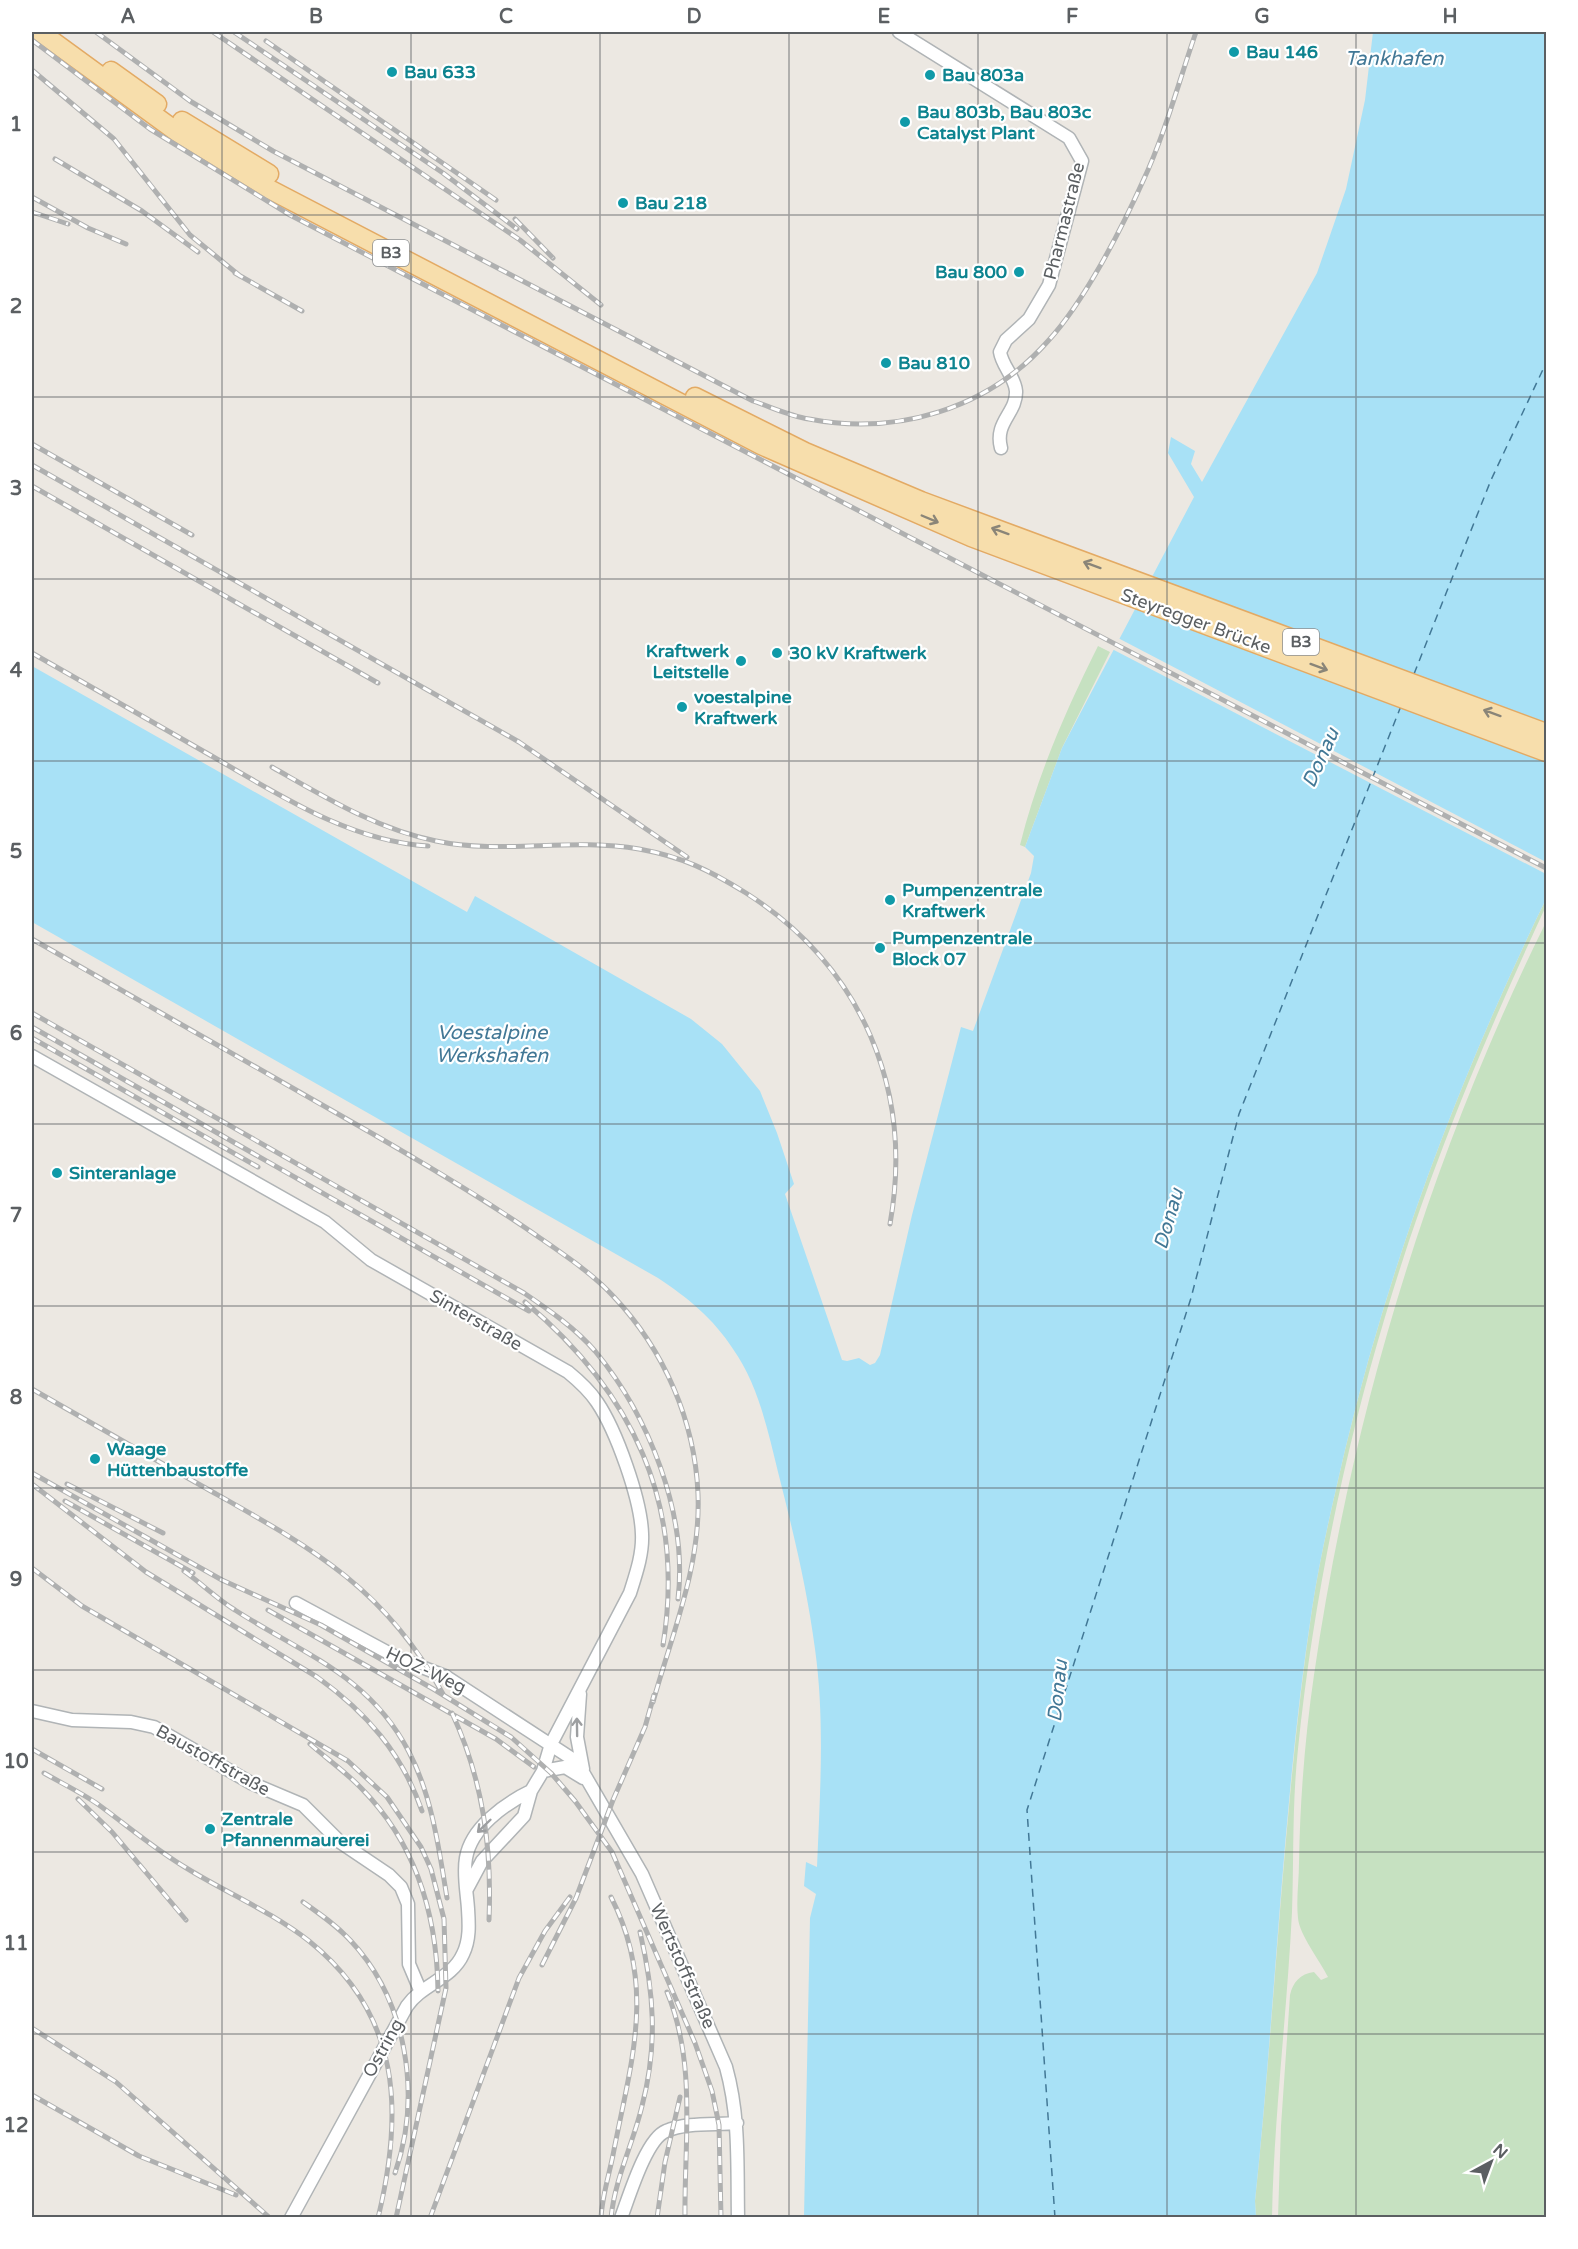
<svg xmlns="http://www.w3.org/2000/svg" width="1578" height="2249" font-family="'Varela Round',sans-serif">
	<rect width="100%" height="100%" fill="#ece8e2"/>
	<path fill="#c6e1c1" d="M 1098,646 L 1110,652 L 1062,748 L 1025,847 L 1020,845 C 1037,776 1066,710 1098,646 Z
		M 1546,899 L 1546,906 C 1484,1040 1427,1175 1385,1317 C 1343,1457 1313,1603 1298,1749 C 1292,1804 1294,1858 1292,1912 C 1287,2014 1274,2115 1272,2217 L 1256,2218 L 1255,2201 C 1276,2004 1283,1805 1312,1609 C 1320,1556 1333,1502 1345,1450 C 1391,1258 1460,1076 1546,899 Z
		M 1546,922 L 1546,2217 L 1278,2217 L 1281,2126 L 1290,1995 C 1293,1982 1300,1974 1314,1972 L 1321,1980 L 1328,1977 C 1320,1961 1299,1934 1298,1918 C 1296,1900 1299,1880 1299,1863 C 1300,1800 1305,1737 1314,1675 C 1352,1413 1429,1159 1546,922 Z"/>
	<path fill="#a8e1f6" d="M 1373,32 L 1546,32 L 1546,899 C 1460,1076 1391,1258 1345,1450 C 1333,1502 1320,1556 1312,1609 C 1282,1805 1276,2004 1255,2201 L 1256,2217 L 804,2217 L 810,1918 L 816,1894 L 804,1886 L 806,1862 L 817,1867 C 820,1795 825,1720 815,1649 C 807,1588 793,1531 778,1472 C 768,1431 758,1384 733,1349 C 713,1318 688,1298 658,1278 L 32,922 L 32,666 L 467,912 L 475,896 L 691,1019 L 722,1044 L 760,1091 L 777,1133 L 794,1184 L 785,1194 L 842,1360 L 847,1361 L 859,1358 L 870,1365 L 875,1363 L 880,1355 L 912,1215 L 961,1027 L 973,1031 L 1031,873 L 1034,856 L 1025,847 L 1062,748 L 1194,497 L 1168,453 L 1171,437 L 1195,451 L 1191,464 L 1202,482 L 1317,273 L 1346,189 L 1365,100 Z"/>
	<path fill="#ece8e2" d="M 1118,638 L 1546,862 L 1546,874 L 1112,649 L 1110,648 L 1114,639 Z"/>
	<g fill="none" stroke-linecap="round" stroke-linejoin="round">
		<path stroke="#427896" stroke-width="1.5" stroke-dasharray="8 6" stroke-linecap="butt" d="M 1414,674 L 1491,480 L 1546,363
			M 1055,2218 L 1027,1810 L 1191,1298 L 1239,1114 L 1401,706"/>
		<defs>
			<path id="street" d="M 899,32 L 1069,138 L 1082,161 L 1049,285 L 1029,319 L 1006,340 L 1000,352 C 1002,366 1015,377 1016,391 C 1017,413 994,422 1001,448
				M 32,1056 L 325,1222 L 371,1260 L 568,1372 C 579,1381 589,1390 597,1402 C 616,1430 641,1499 642,1534 C 643,1554 636,1574 630,1593 L 551,1744 L 543,1771 L 531,1791 L 524,1816 L 482,1861 L 467,1889
				M 296,1603 L 398,1658 L 445,1676 L 577,1762 L 642,1874 L 726,2067 C 740,2117 737,2167 738,2218
				M 580,1694 L 577,1737 L 583,1769
				M 32,1711 L 72,1720 L 131,1722 L 154,1727 L 251,1783 L 303,1805 L 340,1842 L 389,1875 L 401,1887 L 408,1904 L 409,1964 L 420,1990
				M 543,1771 L 565,1767 L 583,1778
				M 291,2218 L 407,2006 C 422,1984 452,1979 463,1954 C 470,1940 469,1924 468,1909 C 467,1893 463,1874 466,1858 C 471,1828 504,1804 531,1791
				M 621,2218 C 629,2197 646,2139 666,2131 C 686,2122 715,2125 737,2123"/>
			<path id="primary" d="M 40,32 L 177,132 L 271,190 L 761,445 L 971,537 L 1546,752
				M 111,71 L 157,104
				M 182,121 L 269,174
				M 695,397 L 805,452 L 921,501 L 1546,733"/>
		</defs>
		<use href="#street" stroke="#b0b4b6" stroke-width="15"/>
		<use href="#primary" stroke="#e3aa64" stroke-width="21"/>
		<use href="#street" stroke="#fff" stroke-width="12"/>
		<use href="#primary" stroke="#f7deac" stroke-width="18"/>
		<defs>
			<path id="rail" d="M 96,32 L 190,101 L 273,151 L 753,401 C 771,407 790,416 809,419 C 897,436 988,409 1048,341 C 1084,302 1121,230 1143,181 C 1165,134 1179,81 1196,32
				M 213,32 L 520,240 L 601,305
				M 234,32 L 443,173 L 517,229
				M 32,40 L 150,129 L 290,215 L 1546,868
				M 266,41 L 496,200
				M 32,70 L 114,139 L 190,235 L 240,276
				M 55,159 L 142,211 L 198,252
				M 32,197 L 88,228 L 126,244
				M 32,212 L 68,224
				M 515,219 L 553,258
				M 235,273 L 302,311
				M 32,444 L 192,535
				M 32,465 L 519,742 L 687,857
				M 32,486 L 378,683
				M 32,653 C 91,687 151,721 210,755 C 278,794 348,841 428,846
				M 272,767 C 325,797 376,829 436,841 C 502,855 571,837 639,849 C 683,857 709,870 746,893 C 862,967 914,1090 890,1224
				M 32,939 C 145,1004 259,1069 373,1134 C 430,1167 486,1200 540,1238 C 566,1256 593,1274 614,1297 C 664,1350 695,1421 698,1494 C 701,1566 672,1634 653,1702
				M 32,1013 L 524,1293 C 549,1310 575,1328 595,1351 C 649,1416 688,1514 678,1599
				M 32,1027 L 529,1311
				M 32,1038 L 258,1167
				M 525,1302 C 632,1392 686,1503 663,1645
				M 32,1389 C 88,1421 145,1454 202,1486 C 306,1545 383,1584 443,1694
				M 32,1473 L 222,1580 L 321,1625 L 435,1690 L 511,1737 L 551,1773 L 575,1801 L 612,1852 L 695,2043 L 712,2091 L 719,2125 L 721,2218
				M 32,1484 L 146,1572 L 317,1677 C 366,1712 402,1753 422,1811
				M 67,1484 L 163,1533
				M 65,1501 L 193,1573
				M 32,1568 L 82,1606 L 348,1761 L 387,1797 L 421,1847 L 431,1869 L 444,1919 L 446,1988 L 396,2218
				M 184,1571 C 201,1583 217,1599 235,1610 C 303,1654 369,1675 409,1752 C 432,1796 439,1849 447,1898
				M 268,1610 L 496,1739 L 534,1767
				M 452,1713 C 483,1780 492,1847 489,1920
				M 310,1744 C 327,1759 346,1772 362,1789 C 416,1844 437,1915 438,1991
				M 32,1749 L 102,1789
				M 44,1773 C 63,1784 82,1793 99,1805 C 129,1827 156,1850 188,1869 C 227,1893 272,1912 309,1941 C 401,2015 404,2111 378,2218
				M 78,1799 L 112,1832 L 186,1920
				M 303,1902 C 320,1914 336,1925 350,1940 C 407,2000 422,2096 395,2173
				M 542,1965 L 576,1898 L 613,1800 L 645,1727 L 654,1695
				M 667,1992 C 697,2064 684,2143 685,2218
				M 32,2028 L 116,2082 L 270,2218
				M 32,2095 L 139,2156 L 236,2195
				M 430,2218 L 519,1978 L 545,1931 L 570,1897
				M 601,2218 C 602,2197 609,2175 613,2155 C 631,2061 657,1987 611,1897
				M 611,2218 C 615,2178 633,2144 642,2106 C 658,2045 654,1992 640,1932
				M 657,2218 L 665,2162 L 680,2097"/>
		</defs>
		<use href="#rail" stroke="#afb0b0" stroke-width="5"/>
		<use href="#rail" stroke="#fff" stroke-width="3" stroke-dasharray="9" stroke-linecap="butt"/>
	</g>
	<defs><path id="oneway-shaft" d="M-6 0H5M1.5-3L5.5 0L1.5 3" fill="none" stroke-width="1.6" stroke-linecap="round" stroke-linejoin="round" transform="scale(1.5)"/></defs>
	<g stroke="#8a8578">
		<use href="#oneway-shaft" transform="translate(930 519) rotate(23)"/>
		<use href="#oneway-shaft" transform="translate(1000 531) rotate(-160)"/>
		<use href="#oneway-shaft" transform="translate(1092 565) rotate(-160)"/>
		<use href="#oneway-shaft" transform="translate(1319 667) rotate(20)"/>
		<use href="#oneway-shaft" transform="translate(1492 713) rotate(-160)"/>
	</g>
	<g stroke="#9d9fa1">
		<use href="#oneway-shaft" transform="translate(577 1727) rotate(-91)"/>
		<use href="#oneway-shaft" transform="translate(484 1826) rotate(136)"/>
	</g>
	<path fill="none" stroke="#5b5f62" stroke-width="1.5" stroke-opacity="0.55" d="M 222,32 L 222,2218M 411,32 L 411,2218M 600,32 L 600,2218M 789,32 L 789,2218M 978,32 L 978,2218M 1167,32 L 1167,2218M 1356,32 L 1356,2218M 32,215 L 1546,215M 32,397 L 1546,397M 32,579 L 1546,579M 32,761 L 1546,761M 32,943 L 1546,943M 32,1124 L 1546,1124M 32,1306 L 1546,1306M 32,1488 L 1546,1488M 32,1670 L 1546,1670M 32,1852 L 1546,1852M 32,2034 L 1546,2034"/>
	<g fill="#0f9aa8" stroke="#fff" stroke-width="2">
		<circle cx="1234" cy="52" r="6"/>
		<circle cx="392" cy="72" r="6"/>
		<circle cx="930" cy="75" r="6"/>
		<circle cx="905" cy="122" r="6"/>
		<circle cx="623" cy="203" r="6"/>
		<circle cx="1019" cy="272" r="6"/>
		<circle cx="886" cy="363" r="6"/>
		<circle cx="777" cy="653" r="6"/>
		<circle cx="741" cy="661" r="6"/>
		<circle cx="682" cy="707" r="6"/>
		<circle cx="890" cy="900" r="6"/>
		<circle cx="880" cy="948" r="6"/>
		<circle cx="57" cy="1173" r="6"/>
		<circle cx="95" cy="1459" r="6"/>
		<circle cx="210" cy="1829" r="6"/>
	</g>
	<g text-anchor="middle" dominant-baseline="central" stroke-width="4.5" stroke-linejoin="round" paint-order="stroke">
		<g fill="#fff" stroke="#8c8f91" stroke-width="1.5">
			<rect x="373" y="240" width="36" height="26" rx="4.5"/>
			<rect x="1283" y="629" width="36" height="26" rx="4.5"/>
		</g>
		<g font-size="16" font-weight="bold" fill="#5b5f62">
			<text x="391" y="253">B3</text>
			<text x="1301" y="642">B3</text>
		</g>
		<g font-size="18" font-weight="bold" fill="#0d838f" stroke="#fff" text-anchor="start">
			<text x="1246" y="52">Bau 146</text>
			<text x="404" y="72">Bau 633</text>
			<text x="942" y="75">Bau 803a</text>
			<text x="917" y="112">Bau 803b, Bau 803c<tspan x="917" dy="21">Catalyst Plant</tspan></text>
			<text x="635" y="203">Bau 218</text>
			<text x="1007" y="272" text-anchor="end">Bau 800</text>
			<text x="898" y="363">Bau 810</text>
			<text x="729" y="651" text-anchor="end">Kraftwerk<tspan x="729" dy="21">Leitstelle</tspan></text>
			<text x="789" y="653">30 kV Kraftwerk</text>
			<text x="694" y="697">voestalpine<tspan x="694" dy="21">Kraftwerk</tspan></text>
			<text x="902" y="890">Pumpenzentrale<tspan x="902" dy="21">Kraftwerk</tspan></text>
			<text x="892" y="938">Pumpenzentrale<tspan x="892" dy="21">Block 07</tspan></text>
			<text x="69" y="1173">Sinteranlage</text>
			<text x="107" y="1449">Waage<tspan x="107" dy="21">Hüttenbaustoffe</tspan></text>
			<text x="222" y="1819">Zentrale<tspan x="222" dy="21">Pfannenmaurerei</tspan></text>
		</g>
		<g font-size="18" fill="#5b5f62" stroke="#fff">
			<text transform="translate(1064 221) rotate(-76)">Pharmastraße</text>
			<text transform="translate(1196 621) rotate(20)">Steyregger Brücke</text>
			<text transform="translate(476 1320) rotate(30)">Sinterstraße</text>
			<text transform="translate(426 1670) rotate(25)">HOZ-Weg</text>
			<text transform="translate(213 1760) rotate(29)">Baustoffstraße</text>
			<text transform="translate(683 1966) rotate(66)">Wertstoffstraße</text>
			<text transform="translate(383 2048) rotate(-61)">Ostring</text>
		</g>
		<g font-size="20" font-style="italic" fill="#427896" stroke="#fff">
			<text x="1394" y="59">Tankhafen</text>
			<text transform="translate(1321 758) rotate(-66)">Donau</text>
			<text x="492" y="1033">Voestalpine<tspan x="492" dy="23">Werkshafen</tspan></text>
			<text transform="translate(1169 1219) rotate(-74)">Donau</text>
			<text transform="translate(1058 1691) rotate(-84)">Donau</text>
		</g>
	</g>
	<rect width="1578" height="2249" fill="none" stroke="#ffffff" stroke-width="66"/>
	<g transform="translate(1491 2162) rotate(41)" stroke="#ffffff" stroke-width="4.5" paint-order="stroke">
	<path d="M0-4.5L10 22L0 15L-10 22Z" fill="#5b5f62"/>
	<text y="-9" font-size="16" font-weight="bold" text-anchor="middle" fill="#5b5f62">N</text>
	</g>
	<rect x="33" y="33" width="1512" height="2183" fill="none" stroke="#5b5f62" stroke-width="2"/>
	<g font-size="20" text-anchor="middle" font-weight="bold" fill="#5b5f62">
		<text x="128" y="23">A</text>
		<text x="316" y="23">B</text>
		<text x="506" y="23">C</text>
		<text x="694" y="23">D</text>
		<text x="884" y="23">E</text>
		<text x="1072" y="23">F</text>
		<text x="1262" y="23">G</text>
		<text x="1450" y="23">H</text>
		<text x="16" y="131">1</text>
		<text x="16" y="313">2</text>
		<text x="16" y="495">3</text>
		<text x="16" y="677">4</text>
		<text x="16" y="858">5</text>
		<text x="16" y="1040">6</text>
		<text x="16" y="1222">7</text>
		<text x="16" y="1404">8</text>
		<text x="16" y="1586">9</text>
		<text x="16" y="1768">10</text>
		<text x="16" y="1950">11</text>
		<text x="16" y="2132">12</text>
	</g>
</svg>
